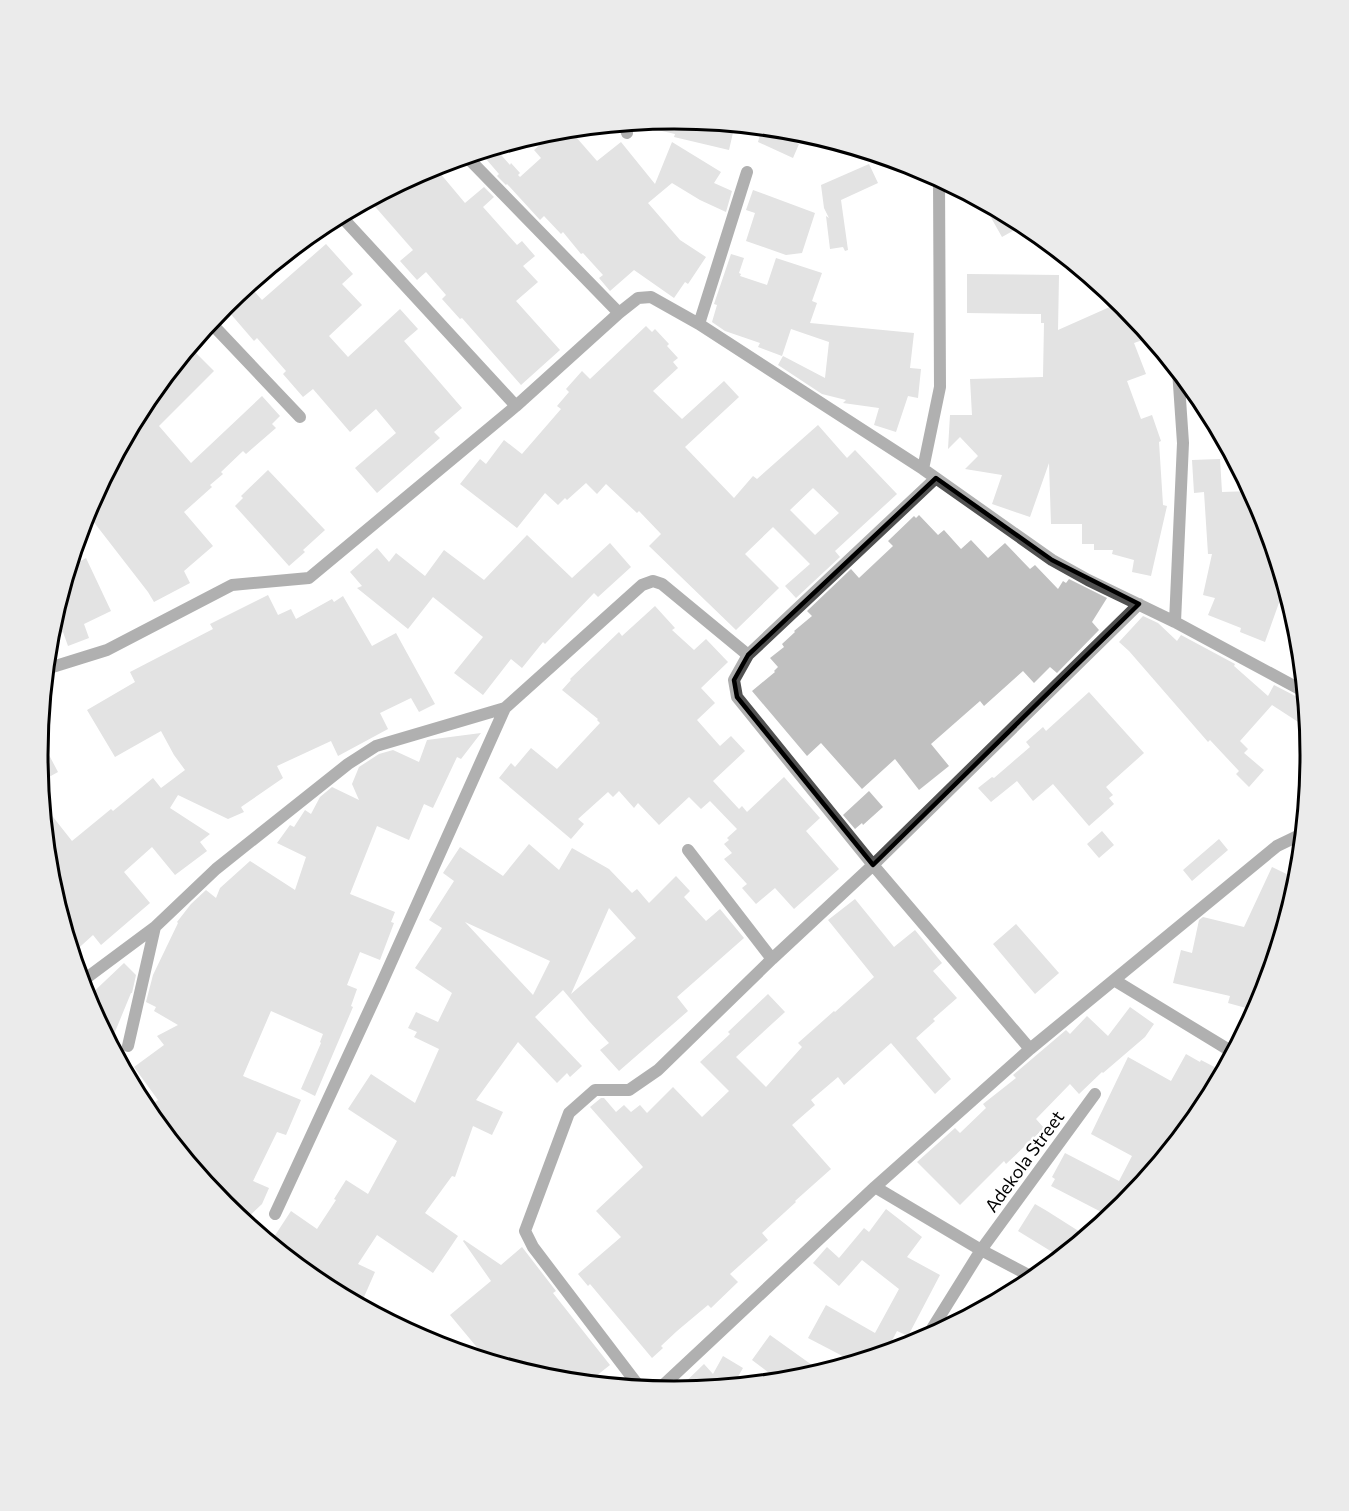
<svg xmlns="http://www.w3.org/2000/svg" width="1349" height="1511" font-family="Commissioner,sans-serif">
	<rect width="100%" height="100%" fill="#fff"/>
	<path fill="#c0c0c0" fill-rule="evenodd" d="M 674,119 L 735,124 L 729,150 L 674,137 L 675,134 L 636,125 L 636,122 Z
		M 762,127 L 787,130 L 798,134 L 794,142 L 799,144 L 793,158 L 758,142 Z
		M 569,129 L 597,161 L 621,142 L 655,184 L 672,142 L 721,172 L 714,183 L 732,191 L 726,212 L 700,200 L 672,183 L 648,203 L 680,240 L 706,257 L 688,284 L 685,282 L 674,298 L 634,270 L 610,291 L 599,278 L 603,275 L 583,253 L 581,254 L 563,232 L 561,234 L 544,216 L 540,220 L 507,184 L 506,185 L 497,176 L 499,174 L 480,152 L 495,148 L 510,165 L 511,163 L 520,173 L 518,175 L 520,177 L 541,158 L 534,150 L 557,130 Z
		M 869,164 L 878,183 L 841,200 L 848,250 L 845,251 L 843,247 L 830,249 L 826,216 L 829,218 L 824,208 L 821,185 Z
		M 434,166 L 465,203 L 484,187 L 494,197 L 483,207 L 517,245 L 522,241 L 535,256 L 523,266 L 538,282 L 516,301 L 560,350 L 521,385 L 462,318 L 460,319 L 442,299 L 446,295 L 426,272 L 417,280 L 400,261 L 413,250 L 371,202 L 380,194 Z
		M 753,190 L 815,213 L 802,253 L 786,255 L 746,241 L 755,213 L 746,210 Z
		M 981,200 L 1012,217 L 1025,224 L 1002,237 Z
		M 326,244 L 353,274 L 342,284 L 362,305 L 329,336 L 348,357 L 400,309 L 418,329 L 404,341 L 462,408 L 434,432 L 440,438 L 377,493 L 355,468 L 396,433 L 376,409 L 350,432 L 313,389 L 303,397 L 283,374 L 286,371 L 257,338 L 254,341 L 229,312 L 254,291 L 262,300 Z
		M 731,254 L 744,258 L 739,273 L 741,274 L 740,276 L 767,285 L 776,258 L 822,273 L 812,301 L 817,303 L 810,323 L 914,333 L 910,368 L 921,369 L 918,398 L 908,396 L 896,432 L 874,425 L 879,408 L 843,403 L 846,400 L 822,394 L 778,365 L 783,356 L 825,378 L 829,342 L 791,329 L 782,356 L 758,347 L 760,343 L 725,331 L 712,322 L 717,305 L 714,304 Z
		M 967,274 L 1059,275 L 1058,330 L 1121,302 L 1151,337 L 1134,343 L 1146,374 L 1127,381 L 1141,419 L 1152,415 L 1161,441 L 1159,442 L 1163,505 L 1167,506 L 1151,576 L 1132,572 L 1134,560 L 1112,554 L 1113,550 L 1094,550 L 1094,544 L 1082,544 L 1082,524 L 1051,524 L 1049,463 L 1030,517 L 992,504 L 1002,475 L 965,469 L 978,456 L 960,437 L 948,449 L 950,415 L 972,415 L 970,379 L 1043,377 L 1044,323 L 1041,323 L 1041,314 L 967,313 Z
		M 646,326 L 652,332 L 655,329 L 669,344 L 667,346 L 678,358 L 673,362 L 678,368 L 653,391 L 682,419 L 724,381 L 739,397 L 685,447 L 734,498 L 753,476 L 757,479 L 818,425 L 847,458 L 855,450 L 897,494 L 835,551 L 840,557 L 796,598 L 785,586 L 810,564 L 773,527 L 745,554 L 779,588 L 736,630 L 649,546 L 661,534 L 639,511 L 637,513 L 606,484 L 597,494 L 586,483 L 567,500 L 565,498 L 558,505 L 545,493 L 517,528 L 460,484 L 480,459 L 486,464 L 504,440 L 522,454 L 561,409 L 557,406 L 569,392 L 566,389 L 582,371 L 590,379 ZM 813,488 L 839,513 L 815,535 L 790,510 Z
		M 190,347 L 214,371 L 159,426 L 191,463 L 262,396 L 280,416 L 272,424 L 276,428 L 246,454 L 243,451 L 221,472 L 223,474 L 210,485 L 212,487 L 184,512 L 213,546 L 184,571 L 190,583 L 154,602 L 148,592 L 86,512 L 145,401 Z
		M 1220,459 L 1222,492 L 1252,491 L 1263,512 L 1285,586 L 1265,642 L 1240,632 L 1241,628 L 1208,615 L 1215,598 L 1203,595 L 1212,554 L 1208,554 L 1204,492 L 1194,493 L 1192,460 Z
		M 268,470 L 325,530 L 303,550 L 305,552 L 289,566 L 235,506 L 243,498 L 241,496 Z
		M 919,515 L 938,535 L 944,530 L 961,549 L 971,540 L 988,558 L 1005,543 L 1030,569 L 1035,565 L 1058,589 L 1063,581 L 1066,583 L 1069,579 L 1107,598 L 1092,622 L 1099,630 L 1057,673 L 1050,667 L 1034,683 L 1023,671 L 984,706 L 980,701 L 931,744 L 949,766 L 919,790 L 895,759 L 862,789 L 821,743 L 807,756 L 752,691 L 775,672 L 774,671 L 778,667 L 770,658 L 784,647 L 782,644 L 795,632 L 794,631 L 812,616 L 807,611 L 851,569 L 859,578 L 893,546 L 888,541 L 914,516 L 916,518 Z
		M 527,535 L 572,578 L 610,543 L 631,567 L 598,597 L 594,593 L 545,644 L 543,642 L 522,668 L 511,659 L 483,695 L 454,673 L 483,637 L 433,597 L 408,629 L 357,588 L 362,586 L 350,572 L 377,548 L 389,562 L 396,553 L 425,576 L 444,550 L 484,580 Z
		M 86,558 L 111,611 L 84,624 L 89,638 L 68,646 L 63,632 L 59,634 L 58,632 L 49,636 L 50,631 L 69,568 Z
		M 268,595 L 278,615 L 291,609 L 296,619 L 332,599 L 334,602 L 343,596 L 372,646 L 396,633 L 435,704 L 419,712 L 411,698 L 380,713 L 388,729 L 338,756 L 331,741 L 277,766 L 283,778 L 241,807 L 244,812 L 228,819 L 178,795 L 170,808 L 210,834 L 200,842 L 207,851 L 175,875 L 152,847 L 124,872 L 150,903 L 101,945 L 93,935 L 72,954 L 50,879 L 42,803 L 72,841 L 111,809 L 113,811 L 153,778 L 161,788 L 185,770 L 174,755 L 161,731 L 115,757 L 87,710 L 135,682 L 130,672 L 213,629 L 210,624 Z
		M 655,606 L 675,628 L 672,630 L 694,650 L 706,639 L 728,662 L 701,688 L 715,703 L 697,720 L 720,746 L 731,736 L 745,751 L 713,781 L 739,809 L 742,806 L 747,812 L 784,777 L 820,818 L 806,831 L 839,869 L 794,909 L 775,888 L 756,904 L 742,888 L 747,884 L 724,859 L 732,853 L 724,844 L 729,840 L 727,838 L 737,829 L 710,801 L 701,809 L 689,797 L 659,825 L 638,803 L 634,808 L 619,791 L 613,797 L 608,792 L 578,819 L 584,824 L 571,839 L 499,778 L 511,763 L 515,767 L 531,748 L 557,769 L 600,723 L 597,720 L 598,719 L 562,690 L 571,680 L 570,679 L 619,632 L 622,636 Z
		M 1143,616 L 1158,623 L 1177,641 L 1181,635 L 1235,664 L 1234,666 L 1268,696 L 1274,685 L 1301,699 L 1306,700 L 1309,729 L 1272,705 L 1240,741 L 1248,749 L 1244,753 L 1264,770 L 1249,787 L 1236,774 L 1239,771 L 1210,740 L 1208,742 L 1129,651 L 1119,642 Z
		M 1089,692 L 1144,753 L 1106,787 L 1113,795 L 1109,798 L 1114,804 L 1089,826 L 1053,784 L 1033,801 L 1017,781 L 991,802 L 978,788 L 992,777 L 994,778 L 1030,747 L 1026,742 L 1043,727 L 1046,731 Z
		M 481,733 L 461,759 L 457,757 L 433,808 L 424,804 L 409,840 L 377,826 L 350,894 L 395,912 L 391,922 L 394,923 L 380,960 L 360,952 L 347,985 L 357,989 L 351,1006 L 353,1007 L 315,1096 L 301,1089 L 321,1043 L 320,1042 L 323,1034 L 271,1011 L 243,1076 L 301,1100 L 286,1135 L 277,1132 L 253,1181 L 269,1188 L 262,1204 L 243,1222 L 224,1206 L 145,1110 L 158,1100 L 134,1067 L 164,1045 L 157,1036 L 178,1025 L 154,1011 L 156,1007 L 146,1002 L 153,975 L 178,923 L 177,922 L 191,904 L 206,890 L 216,898 L 220,888 L 250,861 L 295,890 L 306,857 L 277,843 L 290,825 L 294,827 L 305,810 L 311,814 L 320,797 L 332,787 L 359,800 L 352,784 L 359,767 L 379,754 L 393,750 L 419,762 L 427,740 Z
		M 39,736 L 58,772 L 40,782 L 38,755 Z
		M 869,791 L 883,807 L 863,825 L 862,823 L 855,829 L 843,815 Z
		M 1102,831 L 1114,845 L 1099,858 L 1087,844 Z
		M 1219,839 L 1228,850 L 1192,881 L 1183,870 Z
		M 529,844 L 559,870 L 572,848 L 609,869 L 632,893 L 637,889 L 649,903 L 676,876 L 690,891 L 684,897 L 706,921 L 720,909 L 744,938 L 677,997 L 688,1011 L 619,1071 L 600,1050 L 609,1043 L 589,1021 L 563,990 L 535,1017 L 582,1066 L 570,1077 L 567,1073 L 557,1083 L 518,1042 L 476,1100 L 503,1112 L 492,1135 L 473,1126 L 455,1177 L 452,1176 L 425,1213 L 458,1236 L 433,1273 L 377,1235 L 358,1264 L 375,1272 L 360,1306 L 337,1294 L 339,1290 L 270,1243 L 291,1211 L 317,1229 L 336,1200 L 334,1199 L 346,1180 L 368,1194 L 397,1141 L 348,1109 L 371,1074 L 415,1103 L 439,1049 L 414,1037 L 417,1032 L 408,1028 L 416,1012 L 438,1022 L 452,993 L 415,968 L 442,928 L 429,920 L 454,881 L 443,873 L 460,847 L 503,876 ZM 609,908 L 636,938 L 571,994 ZM 465,922 L 550,961 L 533,995 Z
		M 1272,867 L 1299,880 L 1269,945 L 1278,947 L 1263,1000 L 1257,1011 L 1228,1003 L 1230,996 L 1173,983 L 1181,950 L 1192,953 L 1199,920 L 1203,917 L 1244,927 Z
		M 855,899 L 894,947 L 915,930 L 942,963 L 933,971 L 957,998 L 933,1019 L 935,1021 L 916,1038 L 951,1079 L 935,1094 L 891,1043 L 844,1085 L 838,1077 L 811,1100 L 815,1105 L 792,1125 L 831,1169 L 795,1201 L 796,1202 L 762,1233 L 768,1240 L 730,1274 L 738,1282 L 711,1308 L 708,1305 L 677,1331 L 661,1346 L 663,1348 L 652,1358 L 590,1284 L 588,1286 L 578,1274 L 621,1237 L 596,1211 L 643,1167 L 590,1107 L 601,1098 L 604,1098 L 616,1112 L 624,1105 L 631,1112 L 640,1105 L 647,1113 L 673,1087 L 702,1117 L 729,1091 L 700,1062 L 730,1034 L 728,1032 L 768,994 L 785,1012 L 736,1057 L 766,1087 L 802,1047 L 798,1043 L 834,1011 L 835,1012 L 874,977 L 828,920 Z
		M 1016,924 L 1059,973 L 1035,994 L 993,944 Z
		M 124,963 L 136,975 L 132,993 L 131,993 L 110,1044 L 86,999 Z
		M 1130,1007 L 1154,1024 L 1145,1037 L 1103,1073 L 1102,1072 L 1079,1094 L 1070,1084 L 1036,1119 L 1044,1128 L 1006,1164 L 1004,1161 L 960,1205 L 917,1162 L 955,1128 L 960,1133 L 986,1108 L 983,1104 L 1016,1078 L 1013,1075 L 1066,1030 L 1070,1034 L 1087,1016 L 1108,1036 Z
		M 1186,1054 L 1200,1062 L 1201,1060 L 1224,1072 L 1204,1110 L 1186,1131 L 1182,1128 L 1173,1148 L 1125,1206 L 1111,1217 L 1051,1186 L 1055,1179 L 1052,1177 L 1065,1153 L 1119,1181 L 1132,1156 L 1091,1134 L 1128,1057 L 1171,1081 Z
		M 1035,1204 L 1047,1211 L 1088,1237 L 1062,1258 L 1018,1231 Z
		M 886,1209 L 922,1237 L 907,1257 L 940,1275 L 908,1336 L 897,1331 L 885,1354 L 856,1363 L 808,1338 L 826,1305 L 875,1333 L 899,1289 L 862,1260 L 839,1286 L 813,1263 L 827,1247 L 839,1258 L 864,1228 L 869,1232 Z
		M 464,1240 L 501,1265 L 522,1247 L 556,1291 L 553,1293 L 610,1365 L 586,1384 L 550,1380 L 495,1363 L 488,1355 L 485,1357 L 450,1315 L 491,1281 L 463,1241 Z
		M 770,1335 L 805,1360 L 823,1373 L 798,1380 L 781,1382 L 752,1360 Z
		M 723,1356 L 743,1368 L 732,1387 L 675,1392 L 704,1364 L 713,1374 Z"/>
	<g fill="none" stroke-linecap="round" stroke-linejoin="round">
		<path stroke="#515151" stroke-width="12" d="M 624,123 L 627,133
			M 466,156 L 619,313
			M 340,215 L 516,406
			M 210,322 L 300,417
			M 699,324 L 747,172
			M 923,469 L 940,387 L 939,178
			M 936,478 L 748,655 L 734,680 L 737,697 L 873,865 L 1030,1049
			M 1175,622 L 1183,443 L 1178,370
			M 46,669 L 107,650 L 232,585 L 309,578 L 516,406 L 619,313 L 638,298 L 651,297 L 699,324 L 923,469 L 1052,560 L 1088,580 L 1175,622 L 1305,692
			M 688,850 L 772,959
			M 1114,980 L 1234,1053
			M 81,982 L 155,927 L 216,869 L 348,764 L 376,746 L 505,708
			M 128,1046 L 155,927
			M 875,1187 L 981,1250 L 1036,1279
			M 275,1214 L 380,987 L 505,708 L 642,585 L 653,581 L 662,584 L 748,655
			M 925,1340 L 981,1250 L 1095,1094
			M 641,1389 L 533,1247 L 525,1231 L 569,1113 L 595,1090 L 629,1090 L 658,1070 L 772,959 L 873,865 L 1139,604
			M 657,1391 L 875,1187 L 1030,1049 L 1277,846 L 1304,833"/>
	</g>
	<path d="M0 0H1349V1511H0ZM 936,478 L 1052,560 L 1139,604 L 873,865 L 737,697 L 734,680 L 748,655 Z" fill="#fff" fill-opacity=".55" fill-rule="evenodd"/>
	<path fill="none" stroke="#000" stroke-width="4.5" stroke-linejoin="round" d="M 936,478 L 1052,560 L 1139,604 L 873,865 L 737,697 L 734,680 L 748,655 Z"/>
	<g text-anchor="middle" dominant-baseline="central" stroke-width="5" stroke-linejoin="round" paint-order="stroke">
		<g font-size="18" fill="#000" stroke="#fff">
			<text transform="translate(1024 1161) rotate(-54)">Adekola Street</text>
		</g>
	</g>
	<path d="M0 0H1349V1511H0ZM48 755a626 626 0 1 1 1252 0a626 626 0 1 1-1252 0Z" fill="#ebebeb" fill-rule="evenodd"/>
	<path fill="none" stroke="#000" stroke-width="3" d="M48 755a626 626 0 1 1 1252 0a626 626 0 1 1-1252 0Z"/>
</svg>
